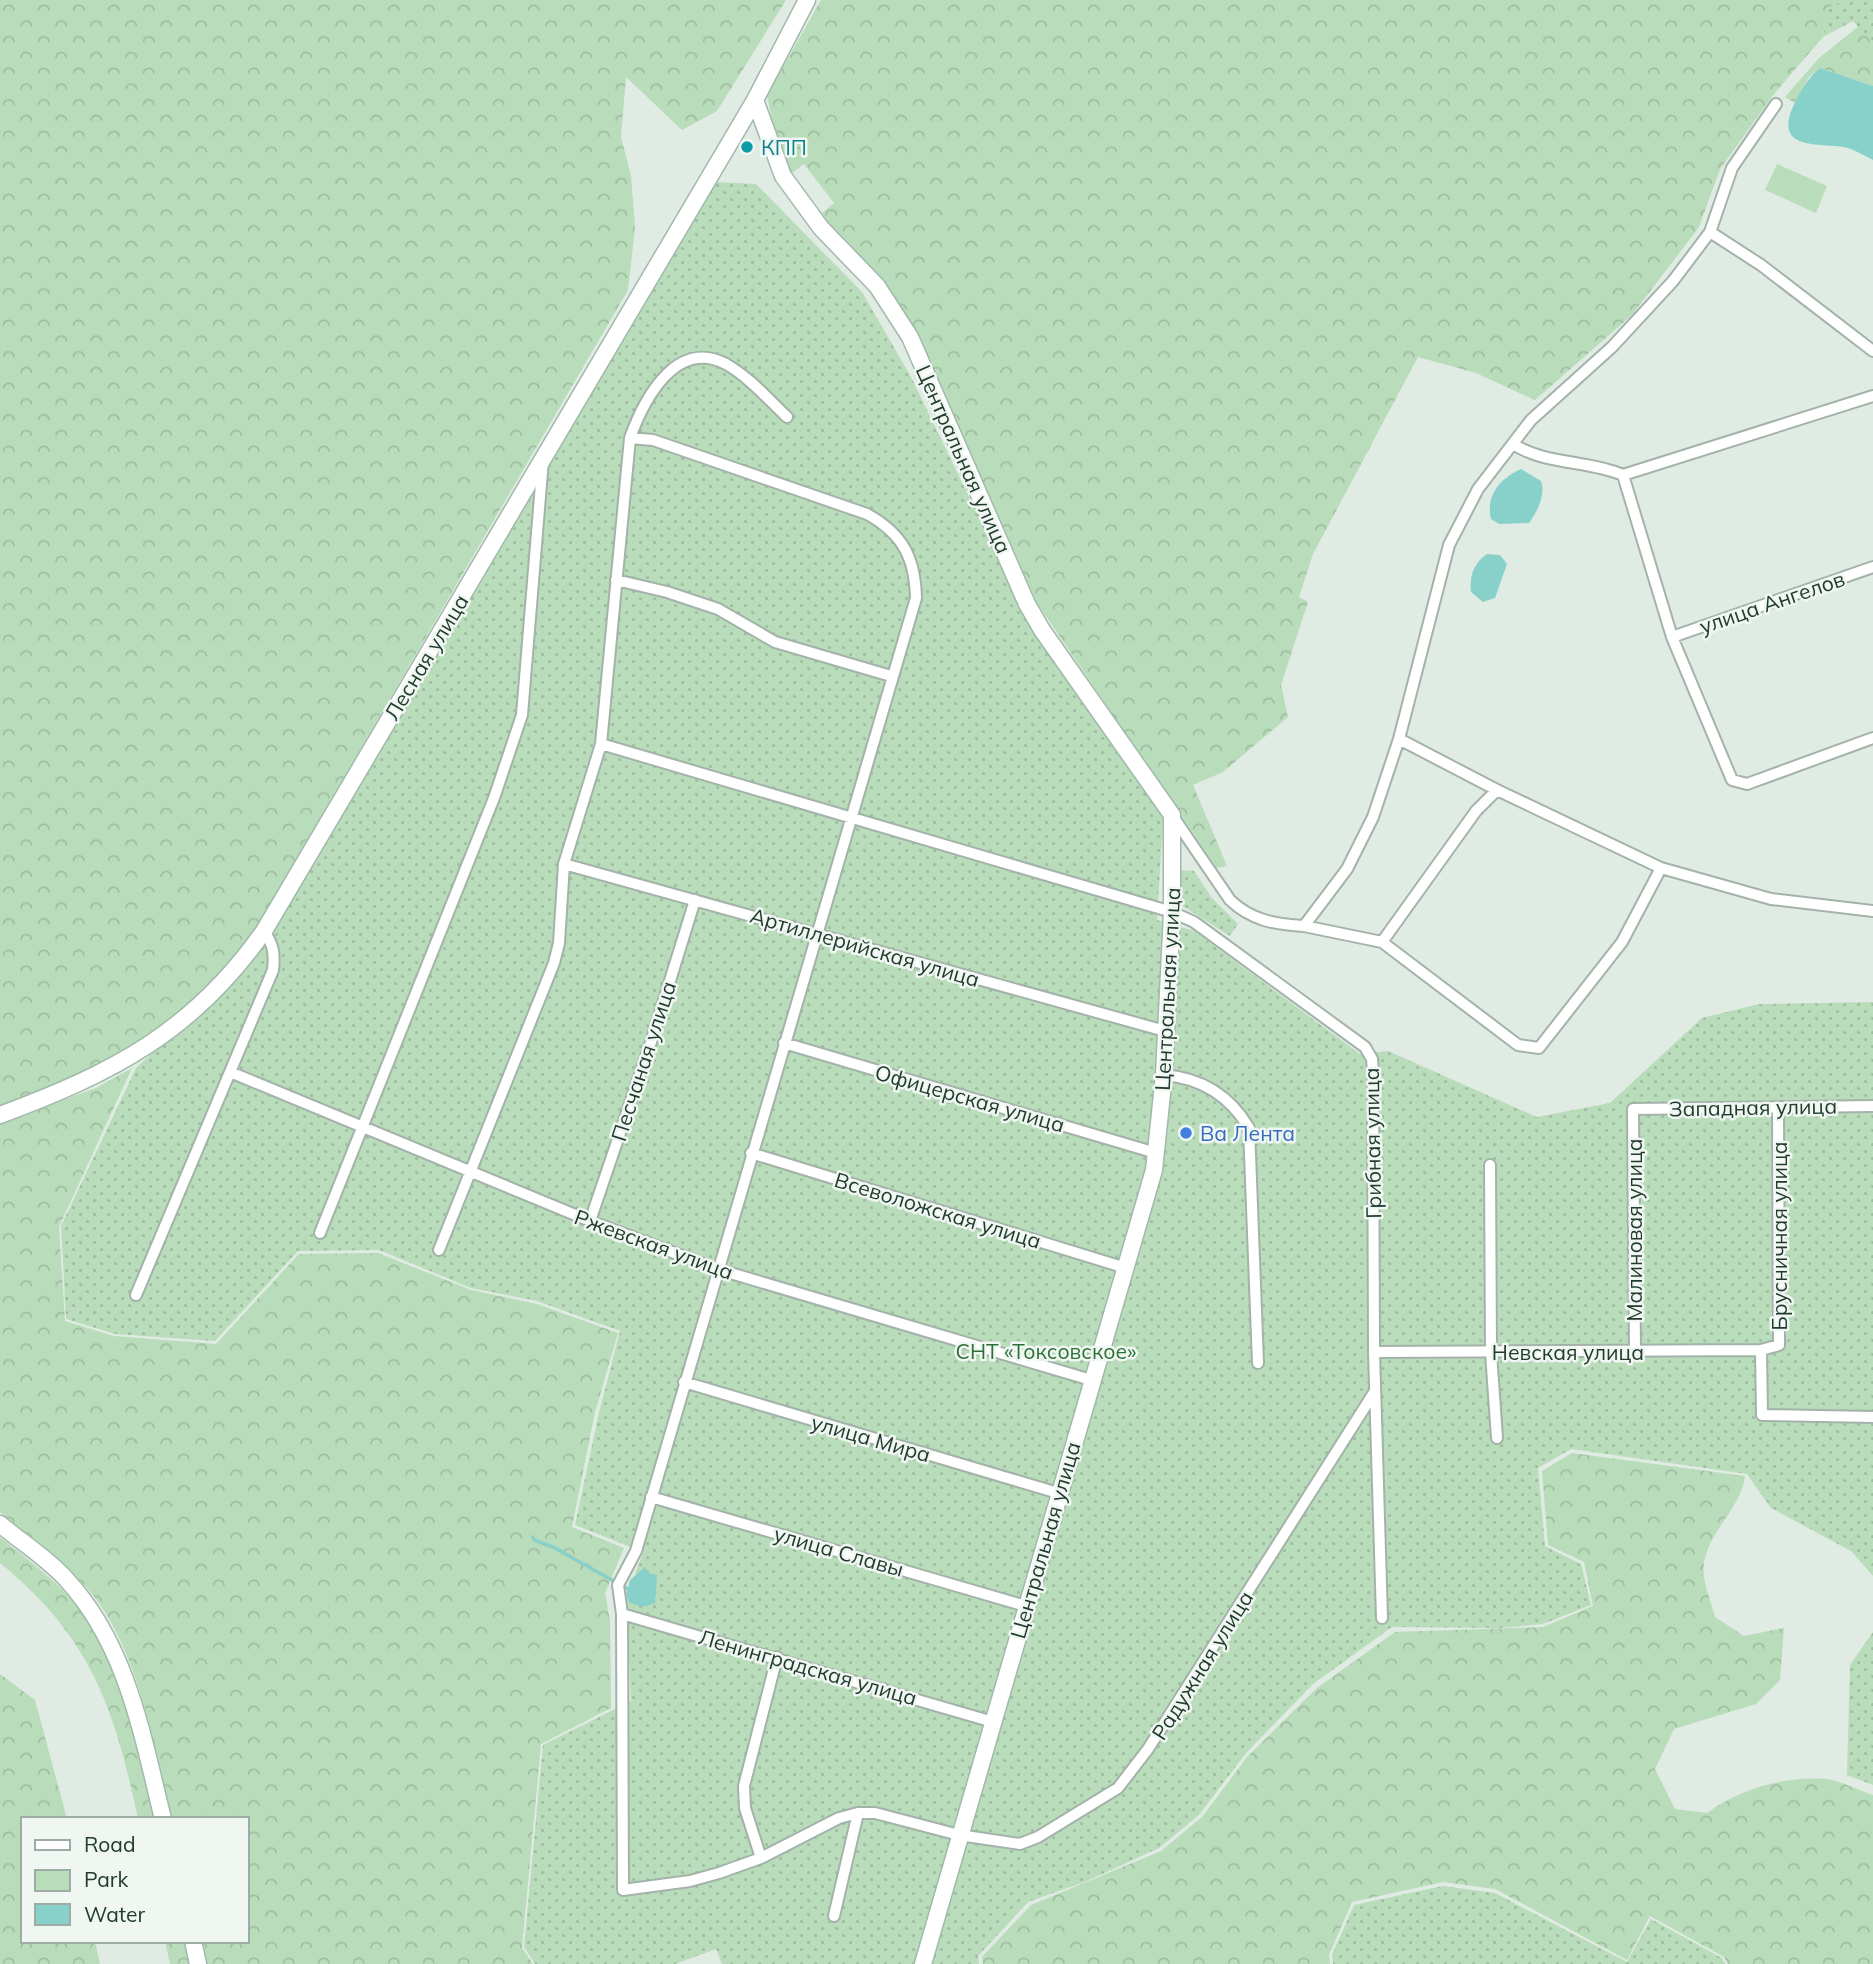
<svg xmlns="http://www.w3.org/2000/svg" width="1873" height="1964" font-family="Mulish,sans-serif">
	<defs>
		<pattern id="green-dots" width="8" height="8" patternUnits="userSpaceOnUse" patternTransform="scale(1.75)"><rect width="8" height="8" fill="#b9dcba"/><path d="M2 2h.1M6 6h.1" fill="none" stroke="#9fbea0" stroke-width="1.8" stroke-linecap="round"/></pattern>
		<pattern id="forest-crowns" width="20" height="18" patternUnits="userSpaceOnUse" patternTransform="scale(1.75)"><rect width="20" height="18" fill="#b9dcba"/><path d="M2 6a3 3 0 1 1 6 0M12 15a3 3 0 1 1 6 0" fill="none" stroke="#9fbea0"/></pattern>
	</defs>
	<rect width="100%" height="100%" fill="#e0ebe3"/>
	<path fill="url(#green-dots)" d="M 1849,0 L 1873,0 L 1873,44 L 1853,21 L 1823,37 L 1828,6 Z
		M 716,182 L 756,184 L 862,292 L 911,377 L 1023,608 L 1156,801 L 1163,820 L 1157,920 L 1194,931 L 1360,1054 L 1388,1051 L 1537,1117 L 1610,1103 L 1702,1018 L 1759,1004 L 1873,1002 L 1873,1576 L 1851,1551 L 1771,1508 L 1747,1474 L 1571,1449 L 1538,1468 L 1545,1546 L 1581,1564 L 1591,1605 L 1543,1624 L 1498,1628 L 1392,1627 L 1313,1684 L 1246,1753 L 1199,1815 L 1159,1848 L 1087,1881 L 1028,1902 L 978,1956 L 979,1964 L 722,1964 L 716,1949 L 675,1964 L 535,1964 L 524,1947 L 543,1745 L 631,1701 L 626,1600 L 643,1552 L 575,1525 L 599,1413 L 620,1331 L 537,1301 L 471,1288 L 379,1250 L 298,1251 L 215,1341 L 115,1334 L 66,1319 L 61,1226 L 136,1068 L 232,981 Z
		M 1178,870 L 1194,871 L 1212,898 L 1238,924 L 1230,936 L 1175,901 Z
		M 1873,1632 L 1873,1785 L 1847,1775 L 1850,1665 Z
		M 1443,1886 L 1495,1893 L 1627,1962 L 1651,1919 L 1722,1958 L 1725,1964 L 1333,1964 L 1332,1955 L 1354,1905 Z"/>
	<path fill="url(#forest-crowns)" d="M 0,0 L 786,0 L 717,111 L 682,130 L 626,77 L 621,137 L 631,176 L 635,227 L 628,290 L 258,925 C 209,991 147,1048 71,1081 C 48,1091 23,1099 0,1107 Z
		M 821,0 L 1849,0 L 1828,7 L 1823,37 L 1774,94 L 1720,169 L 1699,227 L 1632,315 L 1535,400 L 1476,373 L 1418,357 L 1313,554 L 1299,597 L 1308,602 L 1281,685 L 1288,717 L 1223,772 L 1193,785 L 1227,866 L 1217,868 L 1037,603 L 915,330 L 884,281 L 836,235 L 822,213 L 834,203 L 804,164 L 789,175 L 778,150 L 767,95 Z
		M 1859,26 L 1873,44 L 1873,86 L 1820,68 L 1809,77 L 1795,103 L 1785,97 L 1819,58 Z
		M 132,1068 L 59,1227 L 65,1321 L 114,1336 L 216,1344 L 299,1254 L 378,1253 L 471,1290 L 537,1304 L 618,1333 L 595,1412 L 572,1527 L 624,1548 L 605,1593 L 610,1621 L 611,1708 L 541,1744 L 522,1948 L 533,1964 L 207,1964 L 202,1941 L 247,1941 L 247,1819 L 172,1819 C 154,1747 139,1652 92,1594 C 67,1563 31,1537 0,1512 L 0,1123 L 96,1088 Z
		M 1572,1453 L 1745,1476 C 1741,1509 1709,1530 1704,1563 C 1701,1578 1711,1602 1715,1617 L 1744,1636 L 1784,1628 L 1780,1680 L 1756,1704 L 1674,1729 L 1655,1769 L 1675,1809 L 1707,1813 C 1740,1789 1784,1776 1826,1779 C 1841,1781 1858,1790 1873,1795 L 1873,1964 L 1728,1964 L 1724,1957 L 1650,1916 L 1627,1960 L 1495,1889 L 1443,1882 L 1352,1902 L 1329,1955 L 1330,1964 L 983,1964 L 982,1957 L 1031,1905 L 1161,1851 L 1202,1817 L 1248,1756 L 1317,1688 L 1395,1632 L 1543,1627 L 1593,1606 L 1584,1562 L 1548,1545 L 1542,1471 Z
		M 0,1537 C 32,1563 65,1587 89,1621 C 120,1665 140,1764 154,1819 L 138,1819 C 115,1709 91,1637 0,1563 Z
		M 0,1674 L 35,1700 L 67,1819 L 23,1819 L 23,1941 L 95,1941 L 100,1964 L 0,1964 Z
		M 165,1941 L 185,1941 L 191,1964 L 170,1964 Z"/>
	<path fill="#b9dcba" d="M 1777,164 L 1827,186 L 1816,213 L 1765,190 Z"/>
	<path fill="#88d0ca" d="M 1820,68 L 1873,86 L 1873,160 C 1865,156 1857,151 1848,148 C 1826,142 1774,153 1792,109 C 1799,93 1807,79 1820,68 Z
		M 1521,469 L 1541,481 C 1546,495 1537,512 1529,523 L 1499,524 L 1491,519 C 1485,495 1501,478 1521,469 Z
		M 1487,554 L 1500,555 L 1507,564 L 1495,598 L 1483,602 L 1471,592 C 1469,576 1474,563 1487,554 Z
		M 645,1567 L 649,1573 L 657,1575 L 655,1603 L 644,1607 L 630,1603 L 626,1595 L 630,1580 Z"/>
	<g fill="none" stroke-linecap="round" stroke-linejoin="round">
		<path stroke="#88d0ca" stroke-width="3.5" d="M 533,1537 L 534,1540 L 553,1547 L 628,1589"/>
		<defs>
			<path id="street" d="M 1710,232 L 1761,265 L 1873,351
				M 1873,396 L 1623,475 L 1672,637 L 1732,780 L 1747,784 L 1873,738
				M 630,438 C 644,399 676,338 726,364 C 749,377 768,399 787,417
				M 1513,444 C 1545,465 1588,460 1623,475
				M 616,580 L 667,592 L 718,609 L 775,642 L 891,676
				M 1672,637 L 1873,567
				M 1399,739 L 1497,790 L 1661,868 L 1771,899 L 1873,911
				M 601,744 L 1172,912 L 1194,922 L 1365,1047 L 1372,1059 L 1373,1072 L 1374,1352 L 1382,1618
				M 1172,815 L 1230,900 C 1252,921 1275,924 1304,926 L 1347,869 L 1373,817 L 1399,739 L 1449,545 L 1478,489 L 1531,420 L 1612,347 L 1673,281 L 1710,232 L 1732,168 L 1776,104
				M 564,864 L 1165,1031
				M 1304,926 L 1382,942 L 1476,811 L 1497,790
				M 1382,942 L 1518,1045 L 1539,1048 L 1622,942 L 1661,868
				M 784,1043 L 1156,1153
				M 230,1072 L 590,1221 L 717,1269 L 1091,1380
				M 1164,1075 C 1201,1078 1230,1096 1249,1128 L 1258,1363
				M 751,1153 L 1126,1268
				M 1490,1165 L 1491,1353 L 1497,1438
				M 590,1221 L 651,1042 L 695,900
				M 320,1233 L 494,798 L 522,715 L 543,460
				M 439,1250 L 554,963 L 559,943 L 564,864 L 601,744 L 630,438 L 653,440 L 867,514 C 903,534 915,558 916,598 L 636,1551 L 618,1585 L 622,1614 L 623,1890 L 690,1881 L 719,1873 L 761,1858 L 839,1818 L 858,1813 L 875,1813 L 959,1835 L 1020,1844 L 1038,1837 L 1118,1788 L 1148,1749 L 1375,1391
				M 136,1295 L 273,970 C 275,953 273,944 264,931
				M 1761,1350 L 1762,1415 L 1873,1417
				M 1635,1351 L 1633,1109 L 1873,1106
				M 1374,1352 L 1761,1350 L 1779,1345 L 1778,1108
				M 684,1382 L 1058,1493
				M 651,1497 L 1026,1606
				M 622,1614 L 993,1722
				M 761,1858 L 745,1808 L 744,1786 L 777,1657
				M 834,1916 L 858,1813"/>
			<path id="secondary" d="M 755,100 L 783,176 L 821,228 L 877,286 L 910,337 L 1027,604 L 1042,630 L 1172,815 L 1172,912 L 1164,1075 L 1154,1170 L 923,1964
				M 0,1115 C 113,1073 193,1032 264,931 L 755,100 L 807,0
				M 0,1524 C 21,1542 47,1558 66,1579 C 127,1645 142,1734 163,1819
				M 193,1941 L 198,1964"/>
		</defs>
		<use href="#street" stroke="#a3b3a9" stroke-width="14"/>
		<use href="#secondary" stroke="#a1b9ab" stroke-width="19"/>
		<use href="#street" stroke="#fff" stroke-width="10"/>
		<use href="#secondary" stroke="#fff" stroke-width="16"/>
	</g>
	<circle fill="#0f9aa8" stroke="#f0f7f2" stroke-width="2.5" cx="747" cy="147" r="7"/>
	<circle fill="#3f7fe0" stroke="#f0f7f2" stroke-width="2.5" cx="1186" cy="1133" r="7"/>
	<g text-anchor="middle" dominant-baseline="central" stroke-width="5" stroke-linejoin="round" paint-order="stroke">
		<g font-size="21" fill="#0d838f" stroke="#f0f7f2" text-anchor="start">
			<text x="761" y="147">КПП</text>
		</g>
		<g font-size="21" fill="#213b2e" stroke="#f0f7f2">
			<text transform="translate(964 459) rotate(66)">Центральная улица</text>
			<text transform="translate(1772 602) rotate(-19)">улица Ангелов</text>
			<text transform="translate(426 657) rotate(-59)">Лесная улица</text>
			<text transform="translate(865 947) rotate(16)">Артиллерийская улица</text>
			<text transform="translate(1167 989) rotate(-87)">Центральная улица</text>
			<text transform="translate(643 1061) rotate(-72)">Песчаная улица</text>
			<text transform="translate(970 1098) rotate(16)">Офицерская улица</text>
			<text transform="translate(1753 1107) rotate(-1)">Западная улица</text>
			<text transform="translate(1372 1143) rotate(-91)">Грибная улица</text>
			<text transform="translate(938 1210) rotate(17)">Всеволожская улица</text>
			<text transform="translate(1634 1230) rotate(-90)">Малиновая улица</text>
			<text transform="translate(1779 1236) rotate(-90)">Брусничная улица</text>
			<text transform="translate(654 1244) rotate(20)">Ржевская улица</text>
			<text x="1568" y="1352">Невская улица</text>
			<text transform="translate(871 1438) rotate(16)">улица Мира</text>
			<text transform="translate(1045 1540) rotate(-74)">Центральная улица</text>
			<text transform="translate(839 1551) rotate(16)">улица Славы</text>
			<text transform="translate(1202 1665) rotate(-58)">Радужная улица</text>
			<text transform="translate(808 1667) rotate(16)">Ленинградская улица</text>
		</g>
		<g font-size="21" fill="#366cbe" stroke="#f0f7f2" text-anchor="start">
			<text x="1200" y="1133">Ва Лента</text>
		</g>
		<g font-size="21" fill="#2c7136" stroke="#f0f7f2">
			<text x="1046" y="1351">СНТ «Токсовское»</text>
		</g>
	</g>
	<rect x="21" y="1817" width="228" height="126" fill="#f0f7f2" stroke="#9daca4" stroke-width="2"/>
	<rect x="35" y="1840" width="35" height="10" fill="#ffffff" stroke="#9daca4" stroke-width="2"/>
	<text x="84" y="1852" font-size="21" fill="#213b2e">Road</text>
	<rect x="35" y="1870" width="35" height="21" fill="#b9dcba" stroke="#9daca4" stroke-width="2"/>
	<text x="84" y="1887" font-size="21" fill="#213b2e">Park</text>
	<rect x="35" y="1904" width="35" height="21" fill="#88d0ca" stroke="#9daca4" stroke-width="2"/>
	<text x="84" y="1922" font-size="21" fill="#213b2e">Water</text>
</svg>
